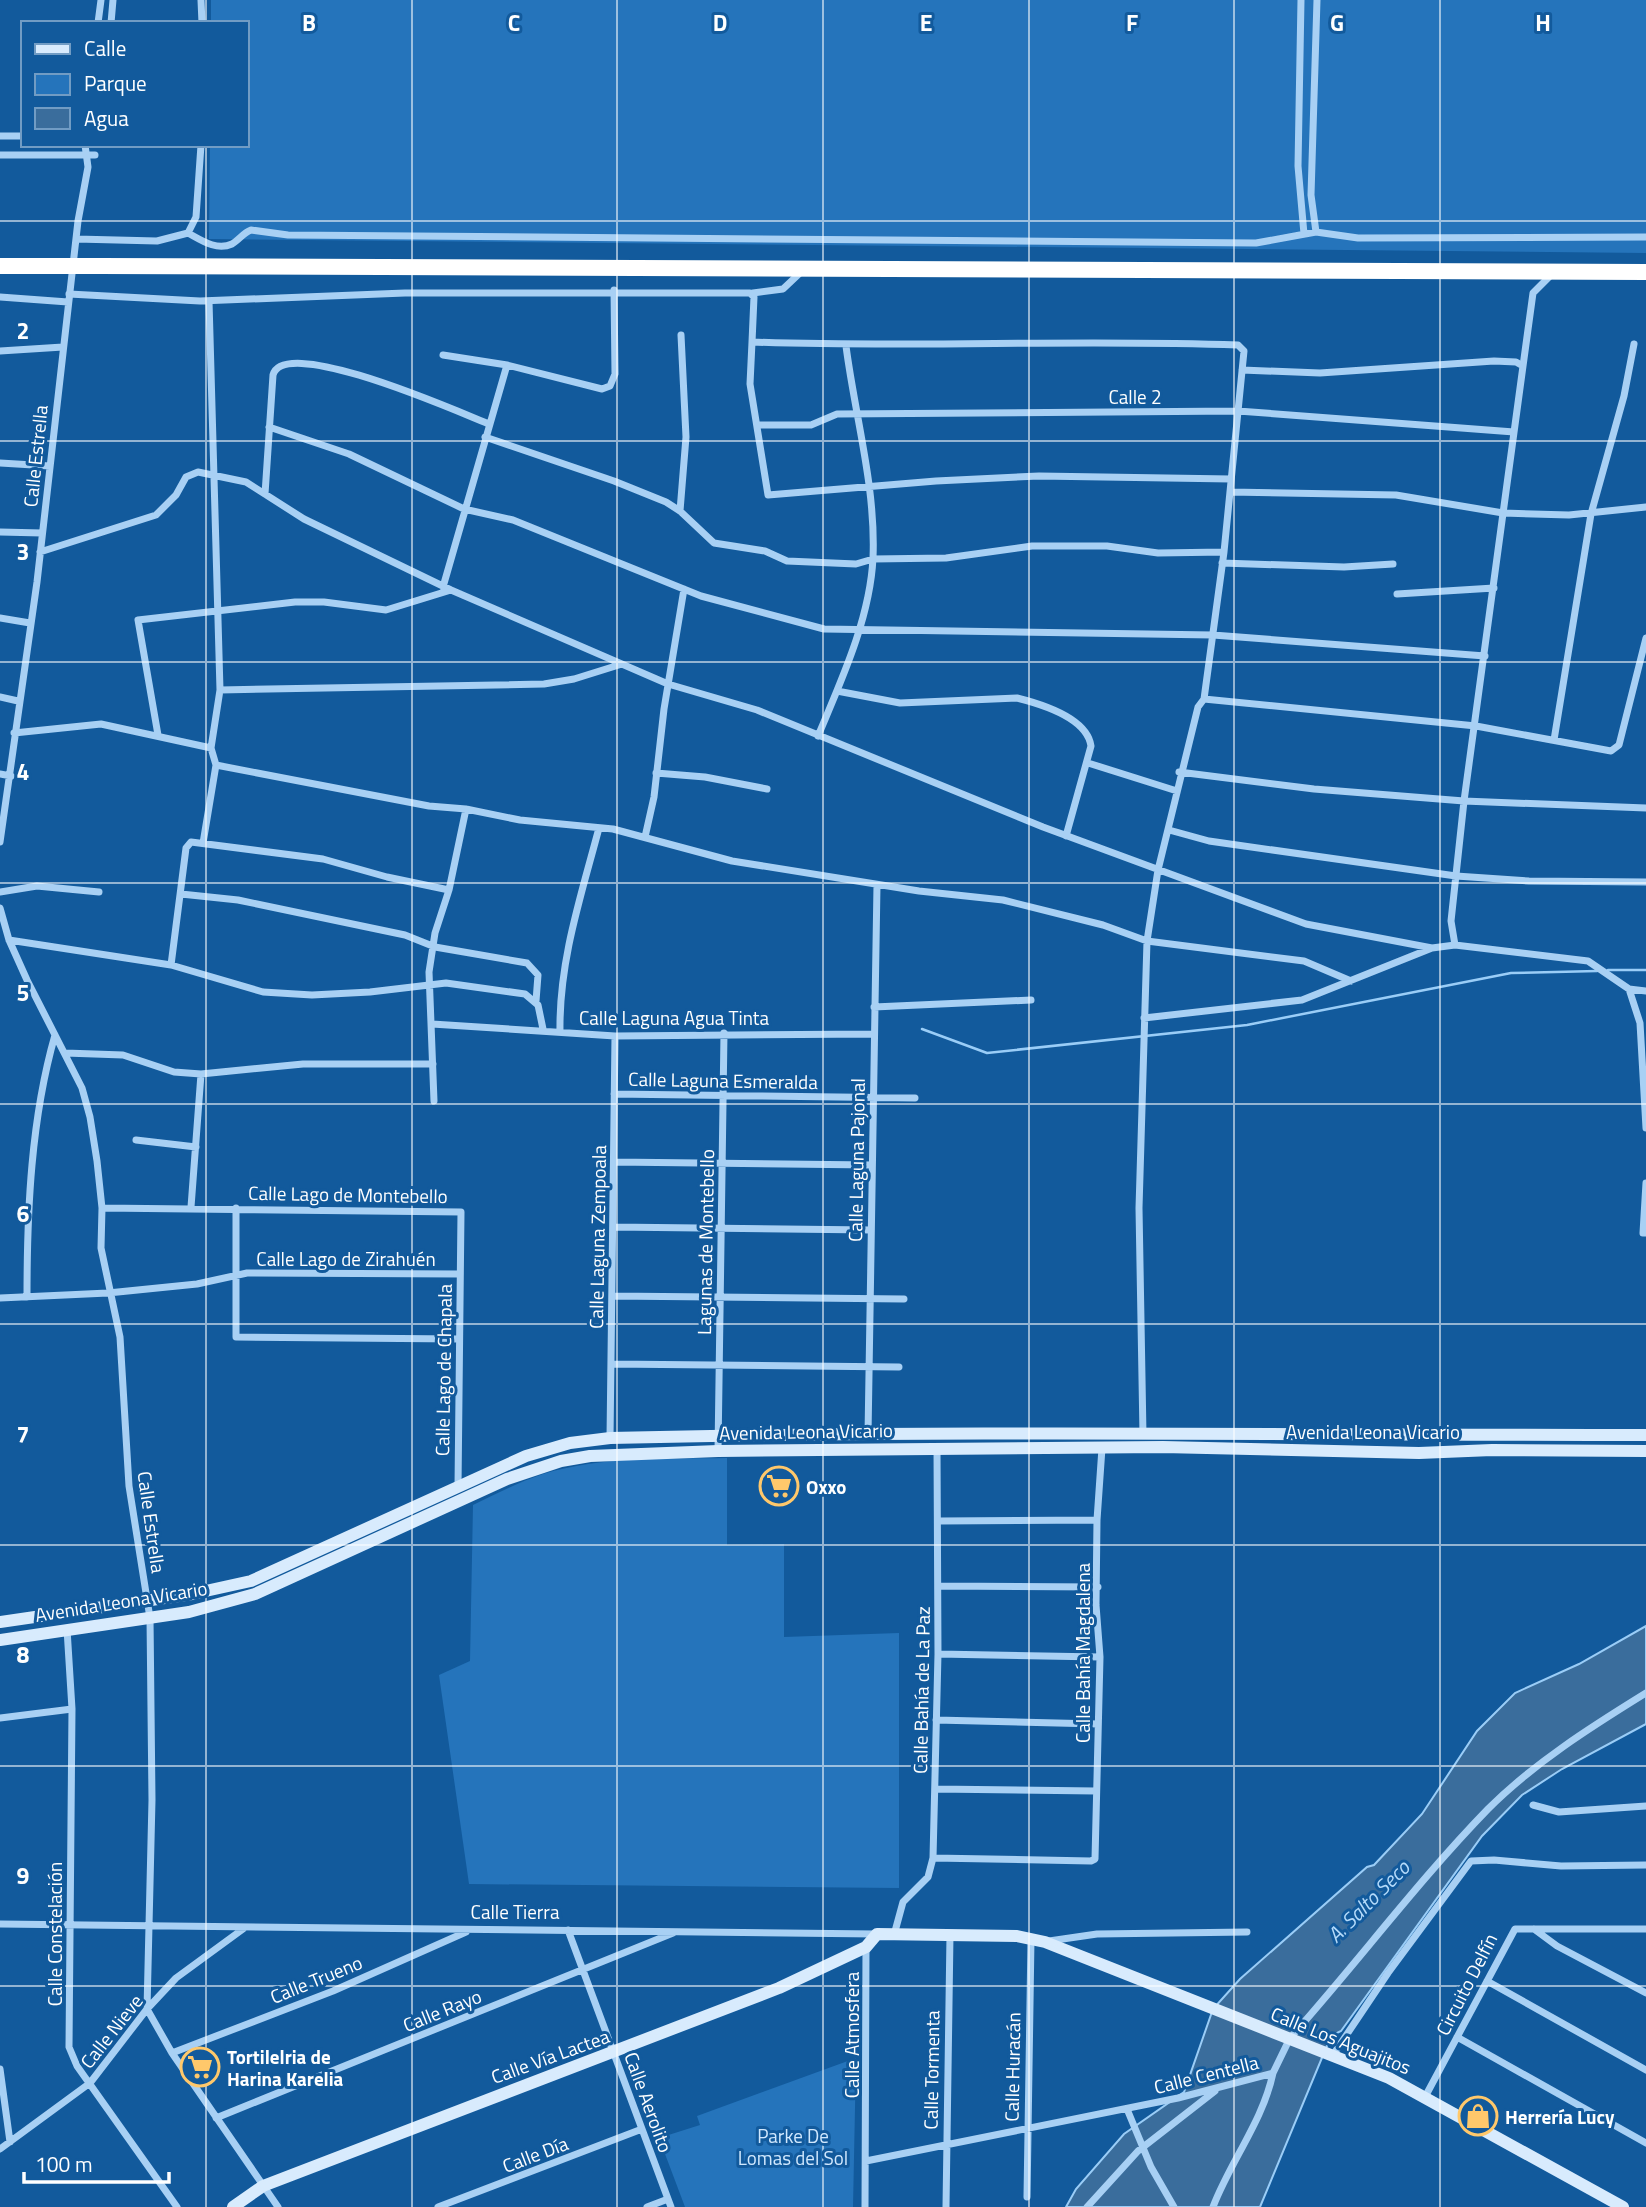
<svg xmlns="http://www.w3.org/2000/svg" width="1646" height="2207" font-family="'Titillium Web',sans-serif">
	<rect width="100%" height="100%" fill="#125a9c"/>
	<path fill="#2574bb" d="M 211,0 L 1646,0 L 1646,253 L 209,239 L 210,145 L 247,145 L 247,23 L 211,23 Z
		M 727,1458 L 727,1545 L 784,1544 L 784,1637 L 899,1633 L 899,1888 L 469,1884 L 439,1675 L 470,1661 L 473,1505 C 496,1494 519,1482 543,1474 C 602,1456 666,1459 727,1458 Z
		M 856,2058 L 853,2207 L 685,2207 L 659,2138 L 700,2125 L 697,2116 Z"/>
	<path fill="#3a6d9c" stroke="#9acdf7" stroke-width="2" d="M 1646,1626 L 1646,1724 L 1562,1769 L 1522,1795 L 1482,1836 L 1341,2031 L 1331,2036 L 1260,2207 L 1066,2207 L 1076,2189 L 1124,2134 L 1184,2092 L 1213,2009 L 1240,1979 L 1367,1867 L 1374,1865 L 1422,1814 L 1477,1731 L 1515,1693 L 1579,1664 Z"/>
	<g fill="none" stroke-linecap="round" stroke-linejoin="round">
		<path stroke="#9acdf7" stroke-width="2.5" d="M 1608,970 L 1646,970
			M 922,1029 L 987,1053 L 1247,1025 L 1511,973 L 1597,971"/>
		<path stroke="#a8d0f4" stroke-width="7" d="M 201,0 L 202,23
			M 1301,0 L 1298,166 L 1304,234
			M 98,23 L 101,0
			M 111,23 L 113,0
			M 0,136 L 23,136
			M 0,155 L 95,155
			M 1316,232 L 1311,195 L 1317,0
			M 188,233 C 201,240 216,251 232,244 C 239,240 243,233 251,230 L 288,235 L 1256,243 L 1316,232 L 1358,238 L 1646,237
			M 76,239 L 157,241 L 188,233 L 196,217 L 201,145
			M 753,293 L 783,289 L 801,272
			M 69,294 L 200,301 L 405,293 L 750,293 L 754,297 L 752,342
			M 0,297 L 68,302
			M 209,301 L 220,690 L 211,748 L 216,765 L 429,806 L 466,809 L 520,820 L 613,829 L 732,861 L 919,891 L 1003,900 L 1103,925 L 1147,941 L 1304,961 L 1351,981
			M 0,351 L 63,347
			M 443,355 L 507,365 L 602,389 L 610,386 L 615,374 L 614,290
			M 1523,366 L 1533,293 L 1552,274
			M 1242,370 L 1320,373 L 1494,361 L 1516,362 L 1523,366 L 1464,801 L 1451,921 L 1455,945
			M 758,425 L 811,425 L 837,414 L 1238,411 L 1514,432
			M 269,427 L 349,454 L 464,509 L 513,520 L 701,596 L 824,629 L 1213,635 L 1485,656
			M 485,437 L 614,481 L 666,502 L 680,511 L 714,543 L 765,551 L 787,561 L 856,564 L 873,559 L 946,558 L 1032,546 L 1107,546 L 1158,553 L 1224,552
			M 0,463 L 50,466
			M 1230,492 L 1396,495 L 1503,513 L 1569,515 L 1646,507
			M 265,494 L 273,375 C 284,334 461,413 489,424
			M 680,511 L 686,437 L 681,335
			M 0,532 L 42,533
			M 40,552 L 156,515 L 176,495 L 186,477 L 198,472 L 246,482 L 304,519 L 451,590 L 668,684 L 757,710 L 1043,827 L 1306,924 L 1432,948
			M 1222,563 L 1344,567 L 1393,564
			M 443,587 L 507,365
			M 1397,594 L 1494,588
			M 0,618 L 30,623
			M 220,690 L 544,684 L 574,679 L 622,664
			M 837,691 L 900,703 L 1017,698 C 1041,704 1087,718 1091,746 L 1066,836
			M 0,697 L 18,701
			M 1204,699 L 1476,726 L 1611,751 L 1619,745 L 1646,638
			M 14,733 L 101,724 L 211,748
			M 158,735 L 138,620 L 295,602 L 324,602 L 386,610 L 451,590
			M 818,736 C 841,681 870,619 873,558 C 876,487 855,416 846,346
			M 1554,740 L 1591,514 L 1624,396 L 1634,344
			M 1088,763 L 1177,791
			M 1179,772 L 1314,789 L 1464,801 L 1646,808
			M 656,773 L 705,777 L 767,789
			M 0,774 L 11,776
			M 1169,830 L 1209,841 L 1456,876 L 1529,881 L 1646,882
			M 645,837 L 654,797 L 664,709 L 684,589
			M 0,842 L 37,582 L 78,221 L 88,167 L 85,145
			M 203,843 L 216,765
			M 0,892 L 37,886 L 99,892
			M 181,894 L 238,900 L 405,935 L 435,947 L 527,963 L 538,975 L 536,1001
			M 0,908 L 9,940 L 27,980 L 82,1088 L 90,1117 L 97,1161 L 102,1208 L 101,1248 L 120,1337 L 129,1486 L 150,1618 L 152,1800 L 147,2009 L 172,2053 L 278,2207
			M 9,940 L 171,965 L 263,992 L 312,995 L 370,992 L 446,983 L 525,994 L 538,1005 L 543,1029
			M 171,965 L 186,848 L 191,842 L 323,859 L 387,877 L 449,890
			M 1629,989 L 1640,1023 L 1646,1128
			M 874,1007 L 1031,1000
			M 1144,1018 L 1302,1000 L 1432,948 L 1455,945 L 1588,961 L 1629,989 L 1646,991
			M 432,1024 L 615,1036 L 874,1034
			M 560,1031 C 559,961 581,896 599,828
			M 65,1053 L 123,1055 L 174,1072 L 201,1074 L 303,1064 L 433,1064
			M 614,1094 L 915,1098
			M 434,1101 L 429,972 L 435,933 L 449,890 L 466,809
			M 136,1140 L 196,1147
			M 614,1162 L 872,1165
			M 1646,1183 L 1643,1233 L 1646,1233
			M 191,1207 L 201,1074
			M 102,1208 L 461,1212 L 458,1487
			M 236,1208 L 236,1337 L 459,1339
			M 613,1227 L 871,1230
			M 612,1296 L 904,1299
			M 27,1297 C 27,1210 31,1119 55,1035
			M 0,1298 L 108,1293 L 197,1284 L 247,1273 L 460,1274
			M 611,1364 L 899,1367
			M 868,1435 L 877,885
			M 1143,1435 L 1139,1208 L 1147,941 L 1158,870 L 1198,707 L 1204,699 L 1224,552 L 1244,351 L 1238,345 C 1076,339 914,348 752,342 L 750,384 L 768,495 L 936,481 L 1039,476 L 1231,479
			M 610,1438 L 615,1036
			M 718,1451 L 724,1033
			M 939,1521 L 1097,1520
			M 938,1586 L 1098,1587
			M 67,1629 L 72,1709 L 69,2047 L 77,2066 L 177,2207
			M 938,1654 L 1100,1657
			M 0,1718 L 72,1709
			M 936,1720 L 1098,1724
			M 935,1789 L 1096,1791
			M 1533,1805 L 1559,1812 L 1646,1806
			M 933,1858 L 1091,1861 L 1095,1859 L 1100,1657 L 1096,1605 L 1097,1520 L 1102,1448
			M 0,1924 L 876,1934
			M 1534,1929 L 1557,1946 L 1646,1993
			M 568,1930 L 671,2207
			M 894,1935 L 903,1902 L 928,1877 L 933,1858 L 938,1654 L 937,1448
			M 1049,1941 L 1097,1934 L 1247,1932
			M 1487,1981 L 1646,2070
			M 1457,2037 L 1646,2143
			M 172,2053 L 333,1991 L 466,1932
			M 1333,2055 L 1388,1973 L 1471,1861 L 1494,1860 L 1561,1866 L 1646,1865
			M 0,2069 L 10,2142
			M 1425,2097 L 1515,1929 L 1646,1929
			M 1127,2109 L 1151,2167 L 1174,2207
			M 216,2118 L 673,1933
			M 0,2149 L 90,2083 L 147,2009 L 176,1978 L 243,1929
			M 866,2161 L 1178,2098 L 1273,2073 L 1290,2038 C 1357,1963 1418,1881 1488,1809 C 1534,1763 1591,1727 1646,1693
			M 1027,2197 L 1031,1939
			M 438,2207 L 642,2129
			M 647,2207 L 668,2199
			M 865,2207 L 866,1947
			M 946,2207 L 950,1935
			M 1087,2207 L 1138,2151 L 1215,2091
			M 1213,2207 C 1230,2162 1263,2121 1273,2073"/>
		<path stroke="#d8ebfd" stroke-width="12" d="M 0,1622 L 192,1594 L 251,1581 L 526,1456 L 570,1443 L 610,1438 C 955,1430 1301,1435 1646,1435
			M 0,1640 L 189,1612 L 255,1594 L 507,1479 L 561,1461 L 590,1456 L 718,1451 L 1163,1447 L 1419,1453 L 1492,1450 L 1646,1451
			M 233,2207 L 263,2186 L 779,1988 L 866,1947 L 877,1934 L 1017,1936 L 1045,1942 L 1389,2078 L 1623,2207"/>
		<path stroke="#fff" stroke-width="16" d="M 0,266 L 55,266
			M 100,266 L 1646,272"/>
		<path stroke="#fff" stroke-width="16" d="M 55,266 L 100,266"/>
	</g>
	<path fill="none" stroke="#fff" stroke-width="2" stroke-opacity="0.55" d="M 206,0 L 206,23M 412,0 L 412,2207M 617,0 L 617,2207M 823,0 L 823,2207M 1029,0 L 1029,2207M 1234,0 L 1234,2207M 1440,0 L 1440,2207M 206,145 L 206,2207M 0,221 L 1646,221M 0,441 L 1646,441M 0,662 L 1646,662M 0,883 L 1646,883M 0,1104 L 1646,1104M 0,1324 L 1646,1324M 0,1545 L 1646,1545M 0,1766 L 1646,1766M 0,1986 L 1646,1986"/>
	<defs>
		<symbol id="supermarket-ring" viewBox="-11 -11 22 22"><circle r="9.5" fill="#125a9c" stroke="#ffc86b" stroke-width="1.5"/><path d="M-6-5.5h2.5l.6 2H6L4.5 2H-2.5L-4.4-4H-6ZM-1.5 3.2a1.3 1.3 0 1 0 .1 0ZM3 3.2a1.3 1.3 0 1 0 .1 0Z" fill="#ffc86b"/></symbol>
		<symbol id="shop-ring" viewBox="-11 -11 22 22"><circle r="9.5" fill="#125a9c" stroke="#ffc86b" stroke-width="1.5"/><path d="M-5-2.5h2.3a2.7 3.5 0 0 1 5.4 0H5L5.5 6h-11ZM-1.5-2.5h3a1.5 2.3 0 0 0-3 0Z" fill="#ffc86b"/></symbol>
	</defs>
	<g fill-rule="evenodd">
		<use href="#supermarket-ring" x="757" y="1464" width="44" height="44"/>
		<use href="#supermarket-ring" x="178" y="2045" width="44" height="44"/>
		<use href="#shop-ring" x="1456" y="2094" width="44" height="44"/>
	</g>
	<g text-anchor="middle" dominant-baseline="central" stroke-width="6" stroke-linejoin="round" paint-order="stroke">
		<g font-size="19" fill="#fff" stroke="#125a9c">
			<text x="1135" y="396">Calle 2</text>
			<text transform="translate(35 456) rotate(-84)">Calle Estrella</text>
			<text x="674" y="1017">Calle Laguna Agua Tinta</text>
			<text transform="translate(723 1080) rotate(1)">Calle Laguna Esmeralda</text>
			<text transform="translate(856 1160) rotate(-89)">Calle Laguna Pajonal</text>
			<text transform="translate(348 1194) rotate(1)">Calle Lago de Montebello</text>
			<text transform="translate(597 1237) rotate(-89)">Calle Laguna Zempoala</text>
			<text transform="translate(705 1242) rotate(-89)">Lagunas de Montebello</text>
			<text x="346" y="1258">Calle Lago de Zirahuén</text>
			<text transform="translate(443 1370) rotate(-89)">Calle Lago de Chapala</text>
			<text transform="translate(806 1431) rotate(-1)">Avenida Leona Vicario</text>
			<text x="1373" y="1431">Avenida Leona Vicario</text>
			<text transform="translate(152 1522) rotate(82)">Calle Estrella</text>
			<text transform="translate(121 1601) rotate(-9)">Avenida Leona Vicario</text>
			<text transform="translate(1082 1653) rotate(-90)">Calle Bahía Magdalena</text>
			<text transform="translate(921 1690) rotate(-89)">Calle Bahía de La Paz</text>
			<text x="515" y="1911">Calle Tierra</text>
			<text transform="translate(54 1934) rotate(-90)">Calle Constelación</text>
			<text transform="translate(316 1979) rotate(-22)">Calle Trueno</text>
			<text transform="translate(1466 1984) rotate(-63)">Circuito Delfín</text>
			<text transform="translate(442 2010) rotate(-22)">Calle Rayo</text>
			<text transform="translate(111 2031) rotate(-52)">Calle Nieve</text>
			<text transform="translate(851 2035) rotate(-90)">Calle Atmosfera</text>
			<text transform="translate(1341 2040) rotate(22)">Calle Los Aguajitos</text>
			<text transform="translate(550 2056) rotate(-20)">Calle Vía Lactea</text>
			<text transform="translate(1012 2067) rotate(-89)">Calle Huracán</text>
			<text transform="translate(931 2070) rotate(-89)">Calle Tormenta</text>
			<text transform="translate(1206 2074) rotate(-14)">Calle Centella</text>
			<text transform="translate(649 2102) rotate(70)">Calle Aerolito</text>
			<text transform="translate(535 2154) rotate(-21)">Calle Día</text>
		</g>
		<g font-size="19" font-weight="bold" fill="#fff" stroke="#125a9c" text-anchor="start">
			<text x="806" y="1486">Oxxo</text>
			<text x="227" y="2056">Tortilelria de<tspan x="227" dy="22">Harina Karelia</tspan></text>
			<text x="1505" y="2116">Herrería Lucy</text>
		</g>
		<g font-size="19" fill="#d0e8fe" stroke="#125a9c">
			<text x="793" y="2135">Parke De<tspan x="793" dy="22">Lomas del Sol</tspan></text>
		</g>
		<g font-size="21" font-style="italic" fill="#b4dafa" stroke="#125a9c">
			<text transform="translate(1368 1901) rotate(-45)">A. Salto Seco</text>
		</g>
	</g>
	<g font-size="23" text-anchor="middle" font-weight="bold" fill="#fff" stroke="#125a9c" stroke-width="6" stroke-linejoin="round" paint-order="stroke">
		<text x="309" y="31">B</text>
		<text x="514" y="31">C</text>
		<text x="720" y="31">D</text>
		<text x="926" y="31">E</text>
		<text x="1132" y="31">F</text>
		<text x="1337" y="31">G</text>
		<text x="1543" y="31">H</text>
		<text x="23" y="339">2</text>
		<text x="23" y="560">3</text>
		<text x="23" y="780">4</text>
		<text x="23" y="1001">5</text>
		<text x="23" y="1222">6</text>
		<text x="23" y="1443">7</text>
		<text x="23" y="1663">8</text>
		<text x="23" y="1884">9</text>
	</g>
	<rect x="21" y="21" width="228" height="126" fill="#125a9c" stroke="#719cc4" stroke-width="2"/>
	<rect x="35" y="44" width="35" height="10" fill="#d8ebfd" stroke="#719cc4" stroke-width="2"/>
	<text x="84" y="56" font-size="21" fill="#ffffff">Calle</text>
	<rect x="35" y="74" width="35" height="21" fill="#2574bb" stroke="#719cc4" stroke-width="2"/>
	<text x="84" y="91" font-size="21" fill="#ffffff">Parque</text>
	<rect x="35" y="108" width="35" height="21" fill="#3a6d9c" stroke="#719cc4" stroke-width="2"/>
	<text x="84" y="126" font-size="21" fill="#ffffff">Agua</text>
	<path d="M24 2172v10h145v-10" fill="none" stroke="#ffffff" stroke-width="3.5"/>
	<text x="35" y="2172" font-size="21" fill="#ffffff" stroke="#125a9c" stroke-width="5" paint-order="stroke">100 m</text>
</svg>
